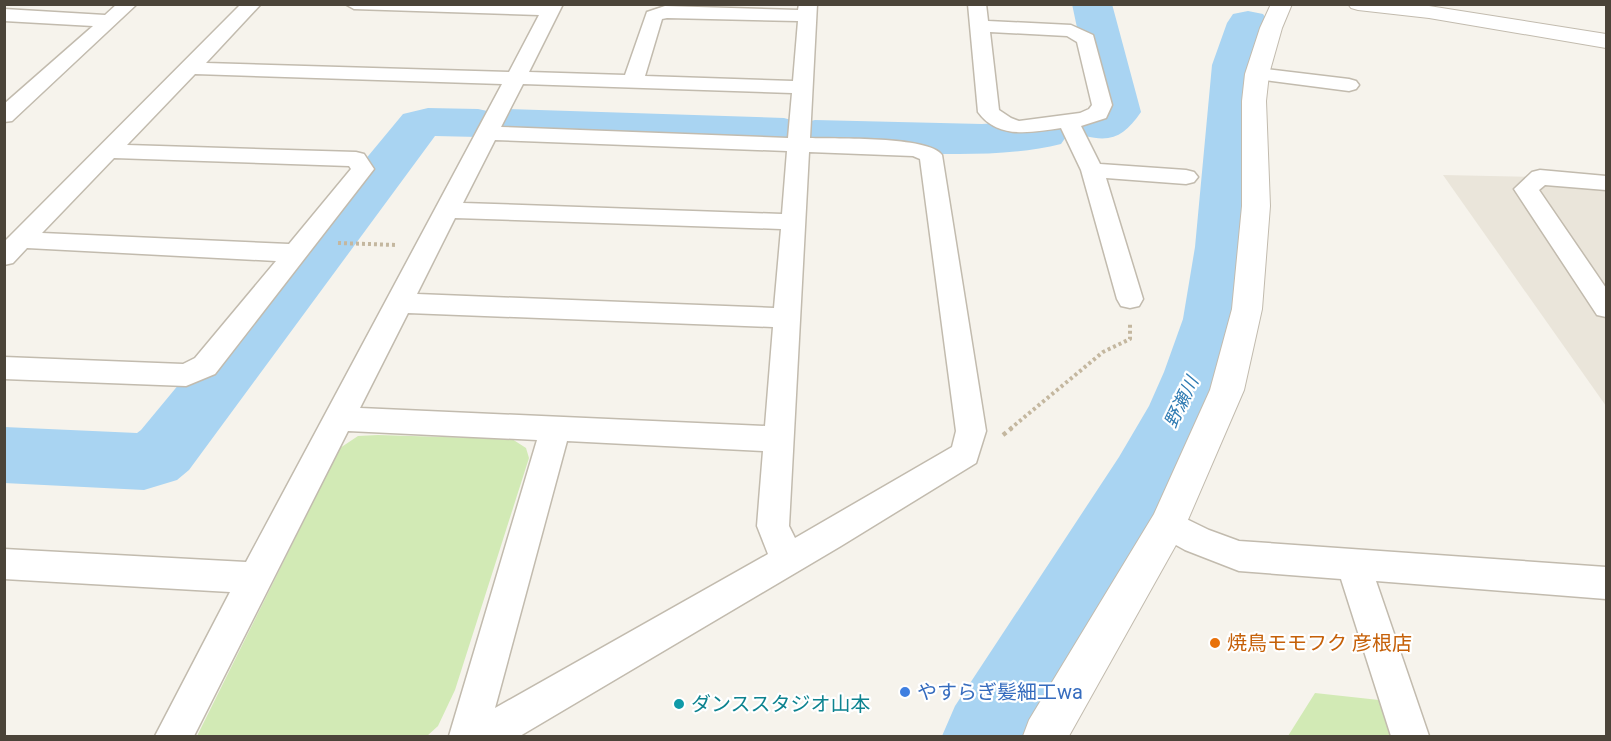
<svg xmlns="http://www.w3.org/2000/svg" width="1611" height="741" font-family="Roboto,'Noto Sans JP',sans-serif">
	<rect width="100%" height="100%" fill="#f6f3ec"/>
	<path fill="#eae5da" d="M 1443,175 L 1540,177 L 1606,183 L 1606,406 Z"/>
	<path fill="#d2eab5" d="M 378,435 L 512,439 L 526,448 L 529,458 L 455,690 L 438,726 L 427,736 L 197,736 L 340,448 L 358,436 Z
		M 1315,693 L 1379,700 L 1390,736 L 1288,736 Z"/>
	<g fill="none" stroke-linecap="round" stroke-linejoin="round">
		<path fill="#a9d4f2" fill-rule="evenodd" d="M 1072,4 L 1112,4 L 1141,112 C 1125,135 1113,143 1085,136 L 1078,126 L 1094,108 Z
			M 1248,11 L 1263,14 L 1269,23 L 1256,65 L 1251,247 L 1243,319 L 1228,372 L 1212,413 L 1169,499 L 1032,736 L 942,736 L 955,706 L 1119,457 L 1149,406 L 1164,372 L 1183,319 L 1195,247 L 1212,65 L 1227,23 L 1233,14 Z
			M 428,108 L 478,109 L 492,112 L 505,109 L 784,118 L 802,123 L 815,120 L 982,124 L 1044,120 L 1061,124 L 1068,134 L 1061,144 C 989,162 891,151 815,148 L 797,143 L 784,146 L 505,137 L 492,134 L 478,137 L 435,136 L 189,470 L 177,480 L 144,490 L 4,483 L 4,427 L 137,433 L 141,430 L 403,114 Z"/>
		<defs>
			<path id="minor" d="M 117,4 L 137,4 L 12,121 L 4,122 L 4,104 L 93,26 L 4,21 L 4,9 L 105,15 Z
				M 241,4 L 261,4 L 206,63 L 509,72 L 539,15 L 354,9 L 345,4 L 563,4 L 529,72 L 625,75 L 647,12 L 665,6 L 798,10 L 799,4 L 817,4 L 810,138 C 835,139 929,136 942,155 L 986,431 L 976,463 L 841,546 L 520,736 L 449,736 L 537,440 L 348,431 L 194,736 L 155,736 L 230,592 L 4,579 L 4,549 L 246,562 L 502,84 L 195,74 L 127,145 L 356,152 L 364,154 L 374,169 L 215,374 L 186,386 L 4,379 L 4,357 L 183,364 L 195,358 L 276,261 L 27,248 L 13,263 L 4,265 L 4,242 ZM 667,18 L 798,21 L 793,81 L 645,76 L 662,19 ZM 523,84 L 792,93 L 788,138 L 501,127 ZM 495,140 L 787,151 L 782,214 L 463,203 ZM 809,152 L 913,156 L 920,159 L 956,431 L 952,447 L 795,538 L 789,526 ZM 114,158 L 349,166 L 351,169 L 289,244 L 42,233 ZM 455,218 L 781,229 L 774,308 L 417,294 ZM 408,313 L 773,327 L 765,426 L 360,408 ZM 567,441 L 763,451 L 757,526 L 768,554 L 495,708 Z
				M 968,4 L 986,4 L 988,21 L 1071,25 L 1093,35 L 1112,105 L 1106,118 L 1081,126 L 1100,164 L 1186,170 L 1194,172 L 1198,177 L 1194,182 L 1186,184 L 1106,178 L 1143,299 L 1139,306 L 1130,308 L 1121,306 L 1117,299 L 1081,170 L 1061,128 C 1032,132 998,140 978,112 ZM 990,32 L 1067,36 L 1077,42 L 1092,105 L 1089,109 L 1080,113 L 1019,121 L 1011,118 L 999,110 Z
				M 1257,68 L 1349,79 L 1356,81 L 1359,85 L 1356,89 L 1349,91 L 1250,78 L 1247,74 L 1250,70 Z
				M 1540,170 L 1606,176 L 1606,190 L 1545,185 L 1539,190 L 1606,288 L 1606,317 L 1597,315 L 1514,189 L 1532,172 Z
				M 1168,510 L 1209,530 L 1239,541 L 1606,567 L 1606,599 L 1376,581 L 1429,736 L 1391,736 L 1341,579 L 1239,571 L 1185,550 L 1156,534 L 1152,524 L 1156,514 Z"/>
			<path id="tertiary" d="M 1271,4 L 1292,4 L 1282,28 L 1269,74 L 1266,101 L 1270,206 L 1262,309 L 1244,390 L 1181,536 L 1069,736 L 1023,736 L 1029,720 L 1154,514 L 1210,390 L 1232,309 L 1242,206 L 1242,101 L 1245,74 L 1260,28 Z
				M 1348,4 L 1429,6 L 1606,34 L 1606,48 L 1429,18 L 1358,10 L 1351,8 Z"/>
		</defs>
		<use href="#minor" stroke="#c2bbae" stroke-width="3"/>
		<use href="#tertiary" stroke="#c2bbae" stroke-width="2"/>
		<path stroke="#c4b79f" stroke-width="4" stroke-dasharray="3 3" stroke-linecap="butt" d="M 338,243 L 397,245
			M 1010,429 L 1103,352 L 1130,339 L 1130,324"/>
		<path stroke="#c4b79f" stroke-width="4.5" stroke-dasharray="4 4" stroke-linecap="butt" d="M 1003,435 L 1012,428"/>
		<use href="#minor" fill="#fff" fill-rule="evenodd"/>
		<use href="#tertiary" fill="#fff" fill-rule="evenodd"/>
	</g>
	<circle fill="#e8710a" stroke="#fff" stroke-width="2" cx="1215" cy="643" r="6"/>
	<circle fill="#3f7fe0" stroke="#fff" stroke-width="2" cx="905" cy="692" r="6"/>
	<circle fill="#0f9aa8" stroke="#fff" stroke-width="2" cx="679" cy="704" r="6"/>
	<g text-anchor="middle" dominant-baseline="central" stroke-width="4.5" stroke-linejoin="round" paint-order="stroke">
		<g font-size="18" font-style="italic" fill="#2e7ab2" stroke="#fff">
			<text transform="translate(1181 402) rotate(-64)">野瀬川</text>
		</g>
		<g font-size="20" fill="#c56008" stroke="#fff" text-anchor="start">
			<text x="1227" y="643">焼鳥モモフク 彦根店</text>
		</g>
		<g font-size="20" fill="#366cbe" stroke="#fff" text-anchor="start">
			<text x="917" y="692">やすらぎ髪細工wa</text>
		</g>
		<g font-size="20" fill="#0d838f" stroke="#fff" text-anchor="start">
			<text x="691" y="704">ダンススタジオ山本</text>
		</g>
	</g>
	<rect width="1611" height="741" fill="none" stroke="#4b4439" stroke-width="12"/>
</svg>
